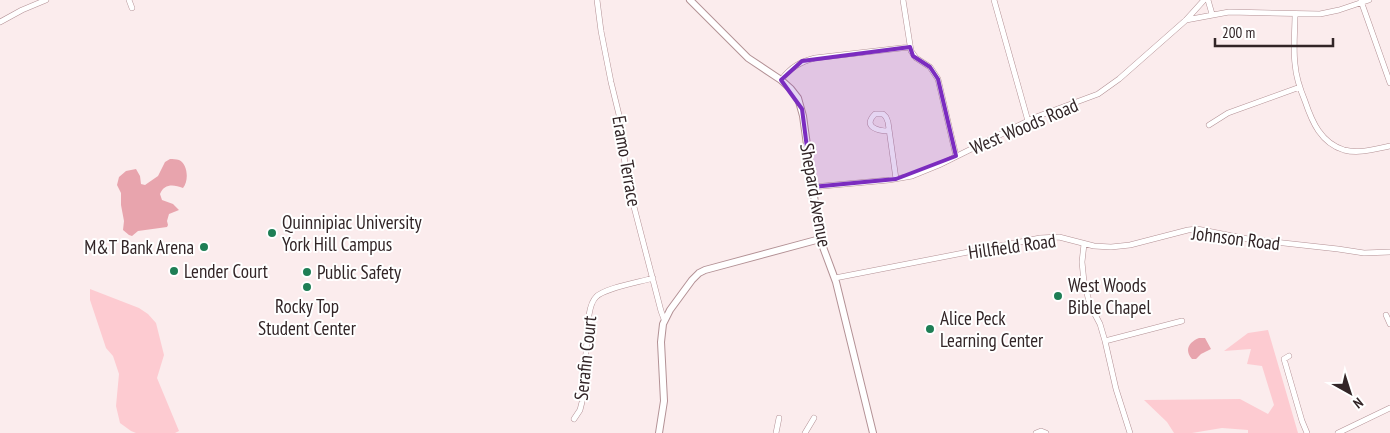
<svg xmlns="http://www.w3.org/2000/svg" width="1390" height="433" font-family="'PT Sans Narrow',sans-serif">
	<rect width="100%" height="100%" fill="#fbeced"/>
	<path fill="#fdcbd1" d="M 90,289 L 139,308 L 148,314 L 156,323 L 164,355 L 157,378 L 179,431 L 175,433 L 136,433 L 131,431 L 120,423 L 116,406 L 119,374 L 113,356 L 106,348 L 90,300 Z
		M 1268,330 L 1298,433 L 1248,433 L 1248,430 L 1222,428 L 1192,433 L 1174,433 L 1167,422 L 1144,400 L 1240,399 L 1268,414 L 1274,405 L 1262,366 L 1247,364 L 1251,349 L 1224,351 L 1248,333 Z"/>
	<path fill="#e8a4ad" d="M 170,159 C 173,159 176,159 179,160 C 188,164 189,181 183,188 C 173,184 164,184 160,194 L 162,200 L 173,204 L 179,210 L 169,214 L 167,221 L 168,225 L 167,227 L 138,231 L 132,236 L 129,235 L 123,230 L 124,221 L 121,205 L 121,193 L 117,185 L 119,177 L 126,171 L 136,169 L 140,176 L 141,184 L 145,185 L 158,176 L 165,162 Z
		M 1199,338 L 1205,338 L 1211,349 L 1201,354 L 1196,359 L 1192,359 C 1184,350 1189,342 1199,338 Z"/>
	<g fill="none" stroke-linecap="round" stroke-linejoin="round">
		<defs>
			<path id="minor" d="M 129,0 L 132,8
				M 597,0 L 601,31 L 611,82 L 621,123 L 626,176 L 661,311 L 664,319
				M 903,0 L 911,51 L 916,58 L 930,67 L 938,79 L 956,156
				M 994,0 L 1028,121
				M 1208,0 L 1212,14
				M 1361,1 L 1390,83
				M 1295,14 C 1295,31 1293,48 1295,64 C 1296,77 1300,89 1305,101 C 1312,122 1321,143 1344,150 C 1359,154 1375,149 1390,146
				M 1186,20 L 1229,12 L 1320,14 L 1339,10 L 1369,0
				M 0,22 L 22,10 L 46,0
				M 781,80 C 791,67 800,62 815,58 L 910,47
				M 1209,125 L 1228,113 L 1300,87
				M 889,131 C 878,131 862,127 875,114 L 883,114 L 886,117 L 888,122 L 896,179
				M 812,187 L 889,180 L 912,176 L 939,165 L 1036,117 L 1098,94 L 1119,79 L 1186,20 L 1204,0
				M 1084,244 L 1082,262 L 1084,282 L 1090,305 L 1100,324 L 1105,341 L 1116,389 L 1130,433
				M 835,278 L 1040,238 L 1059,237 L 1094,246 L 1111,247 L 1130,245 L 1188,230 L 1197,229 L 1248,239 L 1338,249 L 1364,253 L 1390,252
				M 1386,315 L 1390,324
				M 1105,341 L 1182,321
				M 1289,356 L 1284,359 L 1302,421 L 1307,433
				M 574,419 L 580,410 L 582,402 L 589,315 C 590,309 591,302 596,297 C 604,288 640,282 653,278
				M 776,433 L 779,418
				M 805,433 L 814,418
				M 1036,433 L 1041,431 L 1046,433
				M 1338,433 L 1390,408"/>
			<path id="major" d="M 690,0 L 748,58 L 781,80 L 791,89 L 798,98 L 803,116 L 820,239 L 836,282 L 873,433
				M 659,433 L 664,401 L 661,342 L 663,324 L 670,310 L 692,280 L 699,273 L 705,270 L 820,239"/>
		</defs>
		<use href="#minor" stroke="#b39195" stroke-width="6"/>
		<use href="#major" stroke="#b39195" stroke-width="8"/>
		<use href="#minor" stroke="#fff" stroke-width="5"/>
		<use href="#major" stroke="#fff" stroke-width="6"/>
	</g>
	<path fill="#7b2cbf" fill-opacity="0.2" stroke="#7b2cbf" stroke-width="4" stroke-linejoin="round" d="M 910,47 L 913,56 L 930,67 L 938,79 L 956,156 L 896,179 L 812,187 L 802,109 L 781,80 L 802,61 Z"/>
	<g fill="#1e7e55" stroke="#fff" stroke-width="2">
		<circle cx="272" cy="233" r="5"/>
		<circle cx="204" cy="247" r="5"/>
		<circle cx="174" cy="271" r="5"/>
		<circle cx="307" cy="272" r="5"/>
		<circle cx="307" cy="287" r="5"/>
		<circle cx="1058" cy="296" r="5"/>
		<circle cx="930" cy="329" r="5"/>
	</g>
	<g text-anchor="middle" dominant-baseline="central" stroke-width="4" stroke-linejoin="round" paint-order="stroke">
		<g font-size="19" fill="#322527" stroke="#fff">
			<text transform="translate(1024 126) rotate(-23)">West Woods Road</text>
			<text transform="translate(627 161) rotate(80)">Eramo Terrace</text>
			<text transform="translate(816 195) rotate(80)">Shepard Avenue</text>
			<text transform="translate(1236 238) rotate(7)">Johnson Road</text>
			<text transform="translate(1012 246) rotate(-8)">Hillfield Road</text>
			<text transform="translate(585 358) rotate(-84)">Serafin Court</text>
		</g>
		<g font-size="19" fill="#322527" stroke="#fff" text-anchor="start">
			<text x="282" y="222">Quinnipiac University<tspan x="282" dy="22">York Hill Campus</tspan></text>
			<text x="194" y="247" text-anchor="end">M&amp;T Bank Arena</text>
			<text x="184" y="271">Lender Court</text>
			<text x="317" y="272">Public Safety</text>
			<text x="1068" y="285">West Woods<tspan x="1068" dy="22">Bible Chapel</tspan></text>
			<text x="307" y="306" text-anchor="middle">Rocky Top<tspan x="307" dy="22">Student Center</tspan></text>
			<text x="940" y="318">Alice Peck<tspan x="940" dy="22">Learning Center</tspan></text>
		</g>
	</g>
	<g transform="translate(1350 393) rotate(141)" stroke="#ffffff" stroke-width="4" paint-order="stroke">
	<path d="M0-4L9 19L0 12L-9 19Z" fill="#322527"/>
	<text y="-8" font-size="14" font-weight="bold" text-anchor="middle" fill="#322527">N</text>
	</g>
	<path d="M1215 38v8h118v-8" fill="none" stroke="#322527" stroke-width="2.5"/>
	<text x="1222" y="38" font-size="15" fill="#322527" stroke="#ffffff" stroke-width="4" paint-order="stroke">200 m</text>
</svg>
